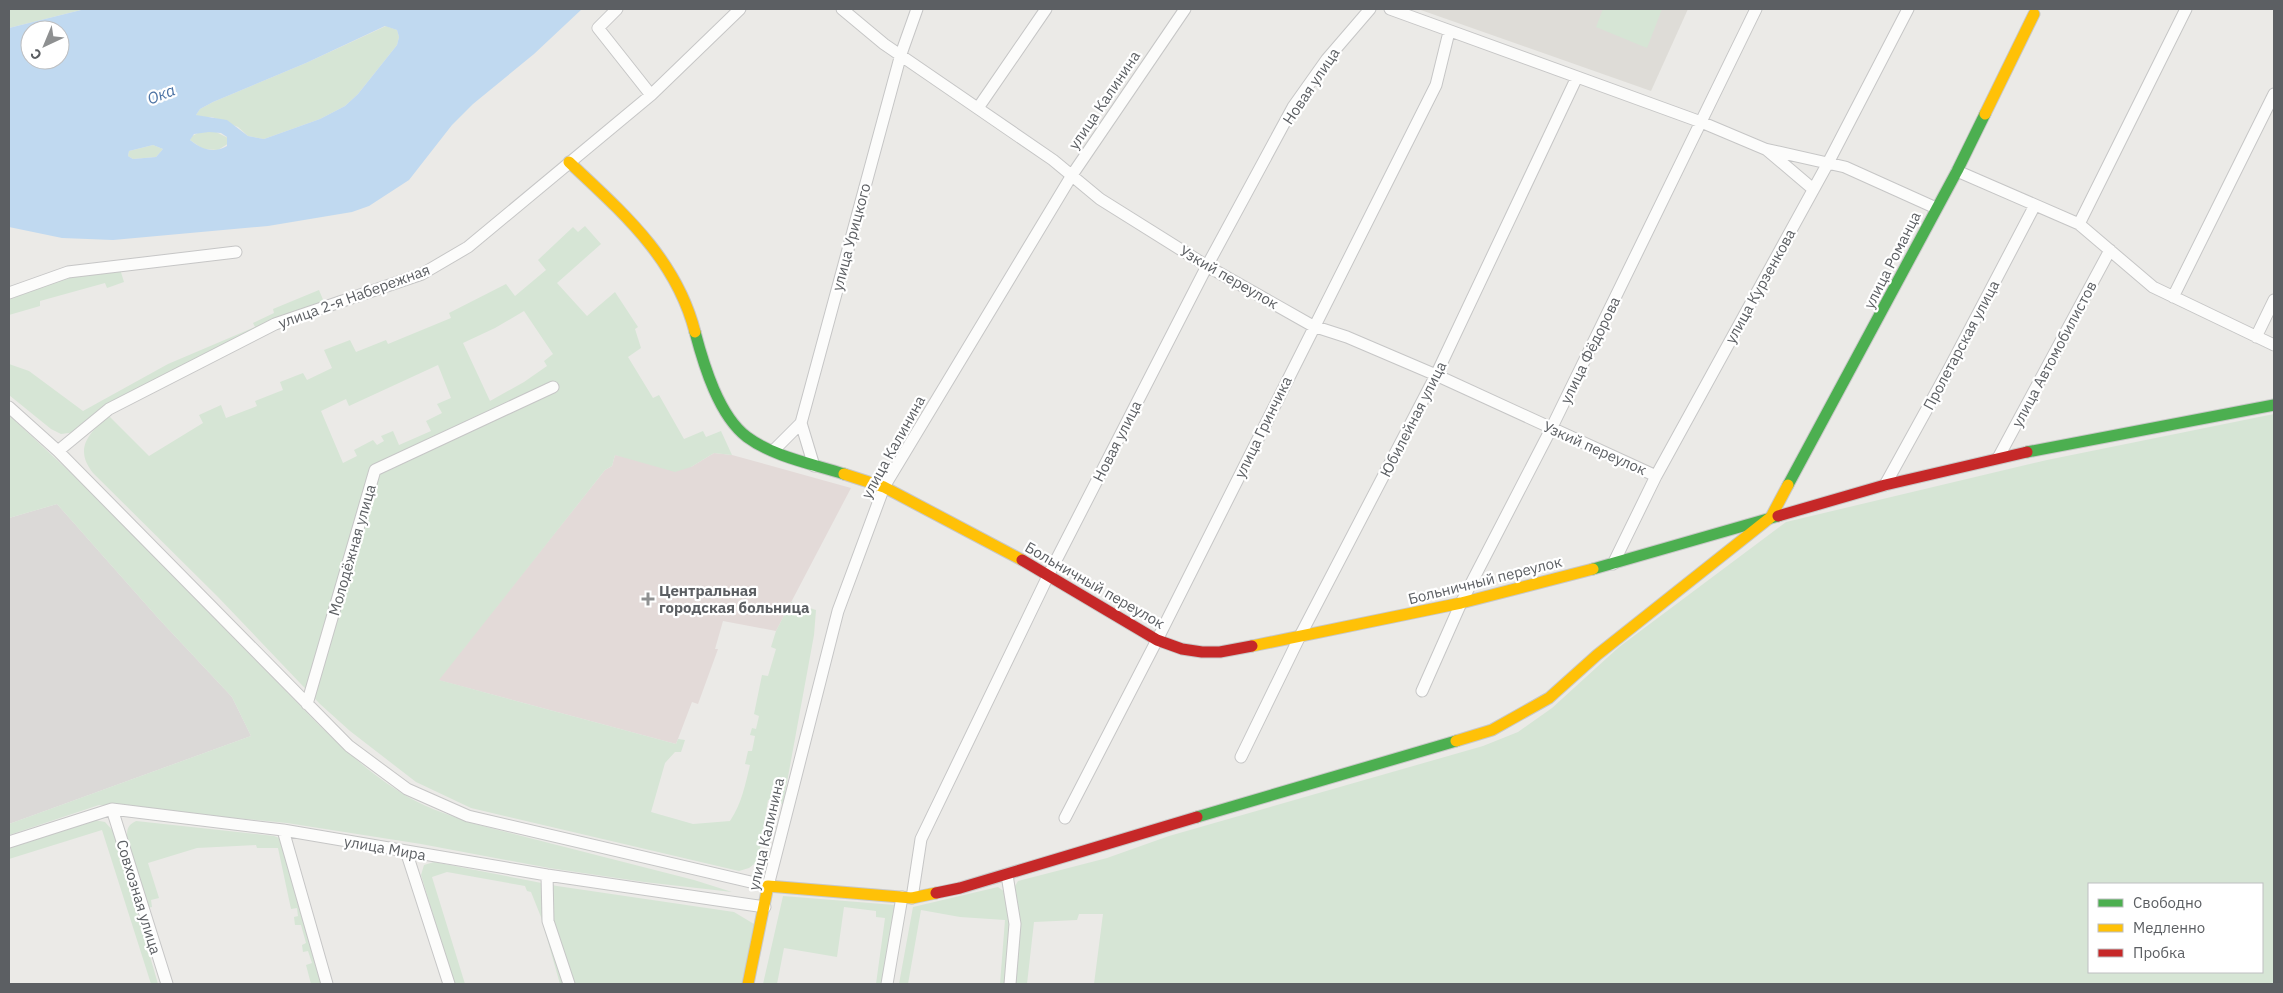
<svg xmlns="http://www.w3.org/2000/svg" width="2283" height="993" font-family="'IBM Plex Sans',sans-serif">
	<rect width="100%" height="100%" fill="#ebeae7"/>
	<path fill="#dbd9d7" d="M 57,504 L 158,618 L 232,697 L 251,736 L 9,824 L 9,518 Z"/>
	<path fill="#dedcd7" d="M 1418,9 L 1688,9 L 1651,91 Z"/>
	<path fill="#e3dad8" d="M 714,453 L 732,455 L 851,488 L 776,631 L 723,621 L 715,649 L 718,649 L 698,704 L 692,702 L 676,744 L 438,680 L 605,470 L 612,466 L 615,455 L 691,467 Z"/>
	<path fill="#d6e5d5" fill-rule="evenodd" d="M 9,9 L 85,9 L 9,28 Z
		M 1603,9 L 1662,9 L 1647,48 L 1596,27 Z
		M 386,26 L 397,30 L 399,37 L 397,45 L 358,94 L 345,106 L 320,119 L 264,139 L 248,136 L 238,127 L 212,117 L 199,117 L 196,115 L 200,109 L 213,102 L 306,63 Z
		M 200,132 L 216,132 L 228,138 L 229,143 L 218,150 L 203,149 L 190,140 L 192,136 Z
		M 153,145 L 163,149 L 156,157 L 133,159 L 128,156 L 129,151 Z
		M 585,226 L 601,244 L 557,283 L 587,316 L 615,292 L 638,327 L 635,329 L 641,348 L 628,357 L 653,398 L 659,395 L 684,439 L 703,431 L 706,437 L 721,431 L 732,455 L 714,453 L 691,467 L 675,472 L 615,455 L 612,466 L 605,470 L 439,680 L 676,744 L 678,739 L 685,740 L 681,752 L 675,752 L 665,763 L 651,812 L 693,824 L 730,821 C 742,803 745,785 750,765 L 745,764 L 748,751 L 752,751 L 755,736 L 750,735 L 752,728 L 756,729 L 759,716 L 754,714 L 762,675 L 768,676 L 776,649 L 771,647 L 776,631 L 791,602 L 816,610 L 814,635 L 783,804 L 768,800 L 758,861 L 749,868 L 739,871 L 471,808 L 416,782 L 350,731 L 320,704 L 218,597 L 93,473 C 73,448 90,432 109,416 L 149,456 L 203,423 L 199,415 L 221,405 L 226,418 L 257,406 L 255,401 L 283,390 L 280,382 L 303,373 L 307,380 L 332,368 L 324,350 L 350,340 L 356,352 L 386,340 L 388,344 L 451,318 L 449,313 L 506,284 L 515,296 L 546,270 L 538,260 L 573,227 L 578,232 ZM 524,311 L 553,354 L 544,361 L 547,366 L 524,382 L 490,401 L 463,343 L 495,328 ZM 438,365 L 451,398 L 437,404 L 442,413 L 426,421 L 431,431 L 399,445 L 393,431 L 381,436 L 384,441 L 377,445 L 373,440 L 354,450 L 357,456 L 343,463 L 321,411 L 346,399 L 349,406 Z
		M 120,269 L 124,282 L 107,288 L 105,283 L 40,301 L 40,306 L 9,315 L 9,297 L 67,276 Z
		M 319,290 L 324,302 L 76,432 L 61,434 L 51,429 L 9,395 L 9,364 L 29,371 L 83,411 L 168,364 L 255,327 L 253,323 L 274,313 L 273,309 Z
		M 2274,414 L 2274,984 L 1094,984 L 1103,914 L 1079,914 L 1077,920 L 1034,922 L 1027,984 L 1016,984 L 1019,934 L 1015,886 L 1018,881 L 1107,858 L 1169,836 L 1483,746 L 1518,732 L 1552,708 L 1619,647 L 1786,522 L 2047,460 ZM 2089,884 L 2262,884 L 2262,972 L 2089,972 Z
		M 9,415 L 88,489 L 317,723 C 342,747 367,771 397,790 C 420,806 449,815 475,824 L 694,880 L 732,892 L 644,882 L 549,868 L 421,844 L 287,823 L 99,805 L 9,835 L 9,824 L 251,736 L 232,697 L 158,618 L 57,504 L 9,518 Z
		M 94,820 L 105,822 L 114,832 L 158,984 L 151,984 L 102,830 L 9,859 L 9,847 Z
		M 136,821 L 274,836 L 282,839 L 324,984 L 311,984 L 306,965 L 312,963 L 308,951 L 303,952 L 302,945 L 306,943 L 301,925 L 295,925 L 294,917 L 298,916 L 297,908 L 291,909 L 278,848 L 257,848 L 256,845 L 197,848 L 148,863 L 159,898 L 151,900 L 152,907 L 147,908 L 127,837 C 127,828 128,825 136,821 Z
		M 434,862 L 557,886 L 734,912 L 754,924 L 743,984 L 560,984 L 541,917 L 531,892 L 527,891 L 525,886 L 447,872 L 432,877 L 465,984 L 454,984 L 421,875 L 424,865 Z
		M 998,887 L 1005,892 L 1012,927 L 1009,984 L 1000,984 L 1005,920 L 960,917 L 921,910 L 908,984 L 899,984 L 913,907 Z
		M 783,896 L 895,905 L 897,908 L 886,984 L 876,984 L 885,918 L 876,917 L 876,911 L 844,907 L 837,957 L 784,948 L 777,984 L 763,984 Z"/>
	<path fill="#c0d9f0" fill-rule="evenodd" d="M 85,9 L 582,9 L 534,54 L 473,104 L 452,125 L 409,180 L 369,206 L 352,212 L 268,226 L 113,240 L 62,238 L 9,227 L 9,28 ZM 385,26 L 397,30 L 399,37 L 397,45 L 358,94 L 345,106 L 320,119 L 264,139 L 248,136 L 227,120 L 196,115 L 200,109 L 213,102 L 306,63 ZM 30,30 L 60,30 L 60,60 L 30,60 ZM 209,132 L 221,133 L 227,137 L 227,146 C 214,154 201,149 190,140 L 194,134 ZM 153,145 L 163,149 L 156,157 L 133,159 L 128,156 L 129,151 Z"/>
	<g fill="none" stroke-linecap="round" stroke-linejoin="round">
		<defs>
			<path id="street" d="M 617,9 L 598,28 L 651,95
				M 842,9 L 884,44 L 1053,160 L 1100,199 L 1207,266 L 1313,326 L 1347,337 L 1436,375 L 1656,476
				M 1390,9 L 1701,122 L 1765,149 L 1845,167 L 1936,208
				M 978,108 L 1046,9
				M 1767,150 L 1813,189
				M 1957,171 L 2079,224 L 2153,287 L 2274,345
				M 2079,224 L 2186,9
				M 9,293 L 68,272 L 236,252
				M 2173,297 L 2274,94
				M 2256,337 L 2274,300
				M 9,407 L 58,451 L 349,746 L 407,789 L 468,816 L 768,886 L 838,611 L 884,487 L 1072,175 L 1185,9
				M 58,451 L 109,409 L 275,324 L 422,274 L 468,247 L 651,95 L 740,9
				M 773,451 L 801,423
				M 1998,458 L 2110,250
				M 814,466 L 801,423 L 901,54 L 917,9
				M 1885,485 L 1949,369 L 2035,205
				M 1613,564 L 1656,476 L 1828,163 L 1908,9
				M 1422,691 L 1461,603 L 1551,429 L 1756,9
				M 307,704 L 375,470 L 553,387
				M 1241,757 L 1300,636 L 1436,375 L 1577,77
				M 112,809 L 167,984
				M 1065,818 L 1157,640 L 1436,85 L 1449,32
				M 283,830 L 327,984
				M 9,842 L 112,809 L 283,830 L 547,875 L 765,907
				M 406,851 L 449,984
				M 547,875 L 548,921 L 569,984
				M 1007,875 L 1015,924 L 1010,984
				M 912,898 L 921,839 L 1049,574 L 1207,266 L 1293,107 L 1327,59 L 1370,9
				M 887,984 L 902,897"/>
			<path id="fast" d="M 695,332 C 704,366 719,416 747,437 C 774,457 813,464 844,474
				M 2027,452 L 2274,405
				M 1788,485 L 1957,171 L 1985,114
				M 1593,569 L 1778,516
				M 1197,817 L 1456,741"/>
			<path id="slow" d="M 1985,114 L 2034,14
				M 569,162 C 622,212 676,258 695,332
				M 844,474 L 884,487 L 1022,560
				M 1252,646 L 1461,603 L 1593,569
				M 1456,741 L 1492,730 L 1549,698 L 1597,655 L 1771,517 L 1788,485
				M 748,984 L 768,886 L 912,898 L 936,893"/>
			<path id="jam" d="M 1778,516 L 1885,485 L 2027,452
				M 1022,560 L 1157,640 L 1182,649 L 1202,652 L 1220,652 L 1252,646
				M 936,893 L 960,888 L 1197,817"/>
		</defs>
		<use href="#street" stroke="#c6c6c6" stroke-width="13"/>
		<use href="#fast" stroke="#c8c8c8" stroke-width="13"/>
		<use href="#slow" stroke="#c8c8c8" stroke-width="13"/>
		<use href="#jam" stroke="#c8c8c8" stroke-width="13"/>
		<use href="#street" stroke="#fcfcfb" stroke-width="11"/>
		<use href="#fast" stroke="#4caf50" stroke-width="11"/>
		<use href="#slow" stroke="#ffc107" stroke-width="11"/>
		<use href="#jam" stroke="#c62828" stroke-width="11"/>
	</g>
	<path fill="#8e9091" stroke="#fff" stroke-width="2" d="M645.5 591.5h5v5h5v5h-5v5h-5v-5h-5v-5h5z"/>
	<g text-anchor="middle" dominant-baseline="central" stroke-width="4.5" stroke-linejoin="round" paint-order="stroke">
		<g font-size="15" fill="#5c5f63" stroke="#fff">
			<text transform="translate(1311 86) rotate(-56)">Новая улица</text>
			<text transform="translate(1104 100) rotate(-56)">улица Калинина</text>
			<text transform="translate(851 237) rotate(-75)">улица Урицкого</text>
			<text transform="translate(1892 260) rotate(-63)">улица Романца</text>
			<text transform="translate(1229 277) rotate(30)">Узкий переулок</text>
			<text transform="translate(1760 286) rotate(-61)">улица Курзенкова</text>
			<text transform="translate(354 296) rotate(-20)">улица 2-я Набережная</text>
			<text transform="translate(1961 345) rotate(-62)">Пролетарская улица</text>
			<text transform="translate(1590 350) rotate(-64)">улица Фёдорова</text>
			<text transform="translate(2054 354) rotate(-62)">улица Автомобилистов</text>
			<text transform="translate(1413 419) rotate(-63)">Юбилейная улица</text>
			<text transform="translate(1263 427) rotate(-64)">улица Гринчика</text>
			<text transform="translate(1117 441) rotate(-63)">Новая улица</text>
			<text transform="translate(893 447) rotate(-61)">улица Калинина</text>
			<text transform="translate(1595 448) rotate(24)">Узкий переулок</text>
			<text transform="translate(352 550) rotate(-74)">Молодёжная улица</text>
			<text transform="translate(1485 580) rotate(-14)">Больничный переулок</text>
			<text transform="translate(1095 585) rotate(30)">Больничный переулок</text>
			<text transform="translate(766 834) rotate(-77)">улица Калинина</text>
			<text transform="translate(385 848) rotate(10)">улица Мира</text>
			<text transform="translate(139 897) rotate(73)">Совхозная улица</text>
		</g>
		<g font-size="15" font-weight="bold" fill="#5c5f63" stroke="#fff" text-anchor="start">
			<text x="659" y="590">Центральная<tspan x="659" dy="17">городская больница</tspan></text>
		</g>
		<g font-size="16" font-style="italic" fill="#4c73a4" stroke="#fff">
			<text transform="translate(161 94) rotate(-21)">Ока</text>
		</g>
	</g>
	<rect width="2283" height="993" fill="none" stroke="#5c5f63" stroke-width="20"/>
	<rect x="2088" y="883" width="175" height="90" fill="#ffffff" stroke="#bebfc1"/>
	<rect x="2098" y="899" width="25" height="8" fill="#4caf50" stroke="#bebfc1"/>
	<text x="2133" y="908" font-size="15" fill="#5c5f63">Свободно</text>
	<rect x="2098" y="924" width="25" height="8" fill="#ffc107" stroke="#bebfc1"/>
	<text x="2133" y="933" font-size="15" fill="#5c5f63">Медленно</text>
	<rect x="2098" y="949" width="25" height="8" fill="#c62828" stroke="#bebfc1"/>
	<text x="2133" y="958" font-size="15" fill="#5c5f63">Пробка</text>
	<g transform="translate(45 45) rotate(224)"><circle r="24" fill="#ffffff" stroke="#bebfc1"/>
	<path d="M0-4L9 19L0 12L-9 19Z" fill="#8e9091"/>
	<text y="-8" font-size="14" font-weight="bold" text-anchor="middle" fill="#5c5f63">С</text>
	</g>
</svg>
